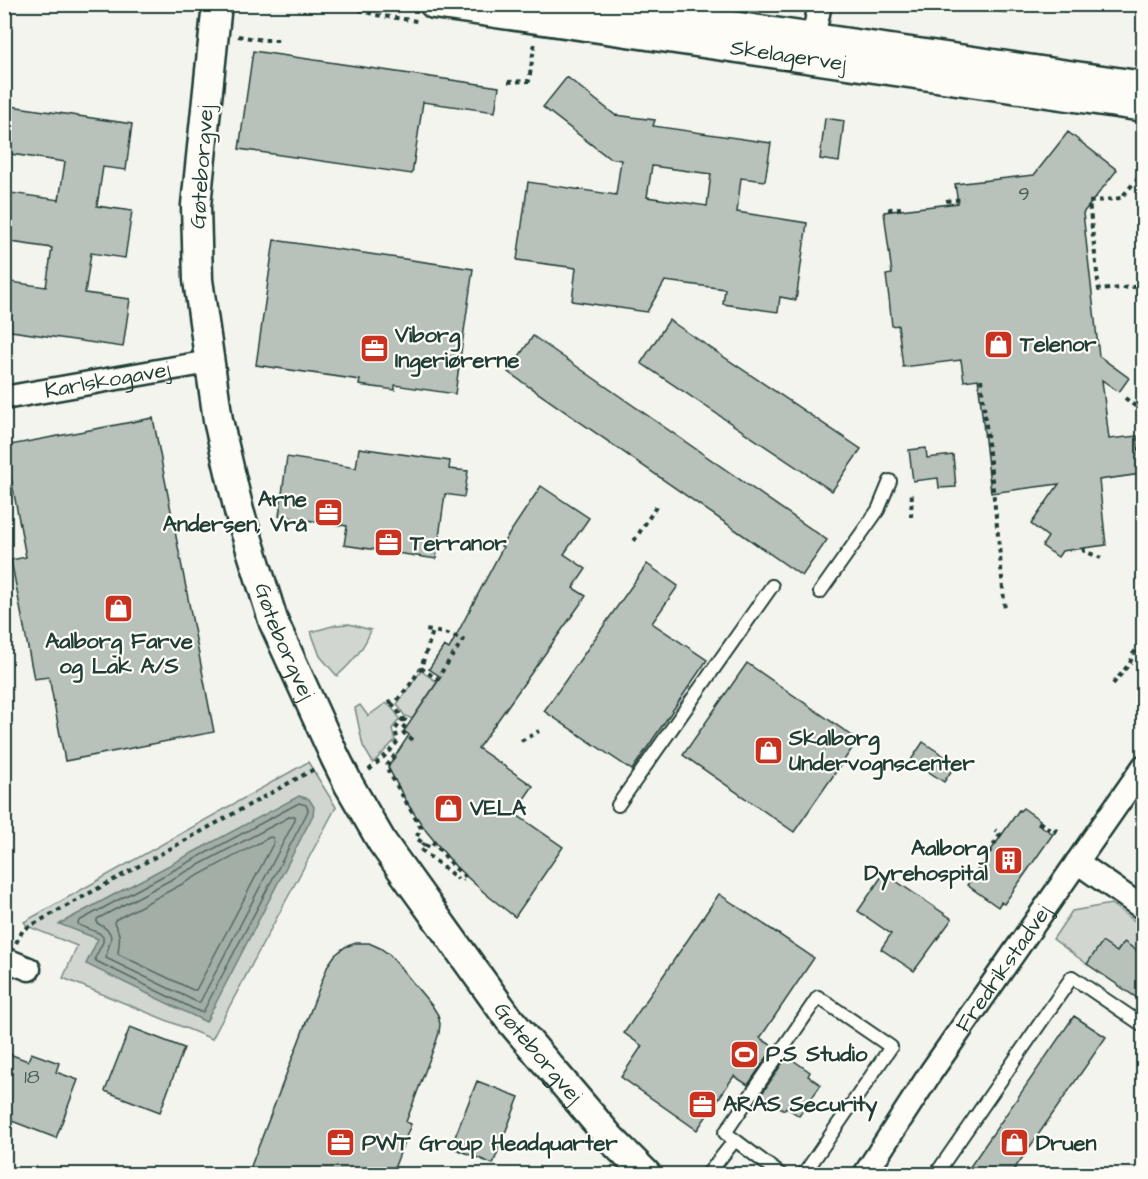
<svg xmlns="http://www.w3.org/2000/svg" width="1148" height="1179" font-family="'Architects Daughter',sans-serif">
	<rect width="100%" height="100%" fill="#f4f4ef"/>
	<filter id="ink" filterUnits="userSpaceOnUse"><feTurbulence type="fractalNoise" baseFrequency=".0167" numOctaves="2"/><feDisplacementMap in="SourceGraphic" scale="12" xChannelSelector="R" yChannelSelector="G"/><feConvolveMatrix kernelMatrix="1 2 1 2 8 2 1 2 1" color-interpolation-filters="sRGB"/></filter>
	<g filter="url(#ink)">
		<path fill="#d1d6d1" stroke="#788a82" stroke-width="1.5" d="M 349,624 L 371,630 C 364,649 352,663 337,676 L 320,656 L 311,632 L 336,625 Z
			M 421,671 L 437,682 L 412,719 L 404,715 L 397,704 Z
			M 386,703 C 391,707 397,712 399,719 L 392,729 L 395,740 L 373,763 L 363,746 L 355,708 L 360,705 L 368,716 Z
			M 308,762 L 336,807 L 212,1039 L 63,978 L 77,946 L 27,926 L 24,922 Z
			M 1111,904 L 1143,927 L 1143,955 L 1124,942 L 1117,952 L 1087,964 L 1053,939 L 1072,911 Z"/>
		<path fill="#a3aea7" stroke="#6e8179" stroke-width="1.5" d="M 299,796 L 309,799 L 314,807 L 313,815 L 206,1022 L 86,964 L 98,939 L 59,924 Z"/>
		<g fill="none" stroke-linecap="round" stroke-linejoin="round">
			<path stroke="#546a62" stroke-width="1.5" d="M 299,803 L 306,805 L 308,809 L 307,813 L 203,1012 L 200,1012 L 96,961 L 95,958 L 103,942 L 103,937 L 99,933 L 79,925 L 78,923 L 79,921 Z
				M 291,816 L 295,816 L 295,820 L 200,1002 L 197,1002 L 106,958 C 108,940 120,935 97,923 L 97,919 Z
				M 270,837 L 273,838 L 274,842 L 196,990 L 193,990 L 118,954 C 119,941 122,936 114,923 L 115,920 Z"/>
		</g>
		<path fill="#b9c1bb" stroke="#1f3d34" stroke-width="1.5" fill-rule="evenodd" d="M 253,51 L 499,87 L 495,112 L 423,102 L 412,174 L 239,149 Z
			M 567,77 L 615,115 L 655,120 L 653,126 L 771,143 L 765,181 L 741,178 L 737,212 L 807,223 L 796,300 L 780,297 L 778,312 L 723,304 L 725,289 L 665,281 L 647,312 L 572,301 L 576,268 L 517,260 L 528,182 L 616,195 L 621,160 L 609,158 L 543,107 ZM 652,166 L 711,174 L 707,206 L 647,197 Z
			M 4,105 L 132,124 L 126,170 L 103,167 L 97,206 L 132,211 L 125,258 L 91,253 L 85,293 L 130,299 L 123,347 L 4,330 L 4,281 L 46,287 L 52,248 L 4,241 L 4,192 L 59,200 L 65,162 L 4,153 Z
			M 825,118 L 844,121 L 839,162 L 820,159 Z
			M 1068,132 L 1117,170 L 1083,213 L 1099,356 L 1129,378 L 1119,392 L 1102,380 L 1109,439 L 1137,436 L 1141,474 L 1099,480 L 1106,545 L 1062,551 L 1058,557 L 1042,546 L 1048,537 L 1031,524 L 1059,484 L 991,493 L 978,379 L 964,381 L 961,360 L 903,367 L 898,325 L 892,326 L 889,298 L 886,275 L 892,274 L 884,212 L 958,203 L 955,184 L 1034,175 Z
			M 274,240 L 473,269 L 455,394 L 395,385 L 395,390 L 359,385 L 360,380 L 256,365 Z
			M 669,320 L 861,449 L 832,491 L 641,363 Z
			M 533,336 L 827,540 L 802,576 L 508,372 Z
			M 153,418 L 214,732 L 65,761 L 49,677 L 34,679 L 11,560 L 26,557 L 5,446 Z
			M 359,448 L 450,461 L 449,469 L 468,471 L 464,497 L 445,494 L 436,559 L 344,545 L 347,526 L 279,516 L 287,457 L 356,468 Z
			M 926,448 L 927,458 L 953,455 L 956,487 L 939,488 L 938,478 L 913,481 L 909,450 Z
			M 541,486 L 589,518 L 564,554 L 586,569 L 573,588 L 586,596 L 478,748 L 533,786 L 514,813 L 563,847 L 515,917 L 487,895 L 456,867 L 427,832 L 407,803 L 388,767 L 409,735 L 404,731 L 441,677 L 429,669 L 444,646 L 449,649 L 503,547 L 501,546 Z
			M 647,564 L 678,586 L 652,623 L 707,660 L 632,770 L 544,711 Z
			M 747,663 L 858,740 L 794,832 L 683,755 Z
			M 923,742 L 956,764 L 944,782 L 911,760 Z
			M 1023,808 L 1040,820 L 1038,824 L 1053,834 L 1004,904 L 1001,902 L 998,907 L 967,885 L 1019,810 L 1020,811 Z
			M 884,873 L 952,919 L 914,971 L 881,949 L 891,934 L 858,911 Z
			M 719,894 L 814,958 L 760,1038 L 774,1047 L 748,1085 L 734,1076 L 697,1130 L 621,1077 L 642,1046 L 624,1033 Z
			M 1102,942 L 1117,952 L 1124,942 L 1143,955 L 1143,1002 L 1087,964 Z
			M 356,943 L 369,943 L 380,948 L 390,955 L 433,1007 L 438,1015 L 440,1024 L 439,1033 L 436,1042 L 406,1122 L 411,1124 L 392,1174 L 248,1174 L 328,965 L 335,955 L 345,947 Z
			M 1074,1016 L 1106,1037 L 1011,1174 L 965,1174 Z
			M 130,1027 L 184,1048 L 160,1112 L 105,1091 Z
			M 4,1052 L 28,1061 L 31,1053 L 59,1063 L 56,1072 L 78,1080 L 56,1138 L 4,1118 Z
			M 787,1056 L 810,1072 L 808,1076 L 821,1085 L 799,1116 L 786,1107 L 784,1110 L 761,1095 Z
			M 477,1081 L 519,1097 L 493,1164 L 451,1147 Z"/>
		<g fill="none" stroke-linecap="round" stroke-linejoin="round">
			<defs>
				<path id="service" d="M 1000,4 L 1005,5
					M 820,592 L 878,510 L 890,481
					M 618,805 L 772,586
					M 735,1140 L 725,1133 L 818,997 L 891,1047 L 804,1174
					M 708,1174 L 735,1140 L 780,1174
					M 936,1174 L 1072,977 L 1144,1026"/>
				<g id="minor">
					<path d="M 810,53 L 820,4"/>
					<path id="s1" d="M 4,398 L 209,362"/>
					<path d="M 1077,862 L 1144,909"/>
					<path d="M 4,959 L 29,969"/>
					<path id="s2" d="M 865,1174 L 931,1072 L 1144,766"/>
				</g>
				<g id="tertiary">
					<path id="s3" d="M 217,4 L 196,205 L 198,280 L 218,420 L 239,511 L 274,623 L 335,757 L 349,785 L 382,842 L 509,1019 L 611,1139 L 646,1174"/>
					<path id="s4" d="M 434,4 L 1144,107"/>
					<path d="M 580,4 L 1144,86"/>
				</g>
			</defs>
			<use href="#service" stroke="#1f3d34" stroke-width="16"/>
			<use href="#minor" stroke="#1f3d34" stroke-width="27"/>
			<use href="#tertiary" stroke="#1f3d34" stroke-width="33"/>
			<path stroke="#1f3d34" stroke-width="4" stroke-dasharray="4.5 4.5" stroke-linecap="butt" d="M 342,4 L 376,15 L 417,21
				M 238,36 L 263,40 L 282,40
				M 508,82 L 529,81 L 535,41
				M 1144,171 L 1121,198 L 1089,202 L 1099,290 L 1144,286
				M 946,201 L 964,199
				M 890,211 L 890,209 L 901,208
				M 981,379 L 998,535 L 1005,611
				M 1125,398 L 1140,410 L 1144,409
				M 911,517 L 912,490
				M 634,541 L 656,507
				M 1083,548 L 1084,551 L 1101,558
				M 421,668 L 437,679 L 463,640 L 448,634 L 433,631
				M 1113,684 L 1130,663 L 1133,654 L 1144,640
				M 389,700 L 393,705
				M 403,718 L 407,722 L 401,731 L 413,740
				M 521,741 L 539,731
				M 395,755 L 386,767 L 421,828 L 416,838 L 430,848 L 434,843 L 455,868 L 466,877 L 463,881
				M 369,770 L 390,751 L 398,741 L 395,730 L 403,718 L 393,705 L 409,686 L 421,668 L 433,631 L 425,630
				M 1039,822 L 1054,832 L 1057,828
				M 425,843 L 420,849 L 458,879
				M 989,853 L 1000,834 L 995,830
				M 16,943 L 23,930 L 316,768"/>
			<use href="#service" stroke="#fdfcf7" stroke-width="12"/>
			<use href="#minor" stroke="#fdfcf7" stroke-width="22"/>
			<use href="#tertiary" stroke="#fdfcf7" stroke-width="28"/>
		</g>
	</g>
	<defs>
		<symbol id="shop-square" viewBox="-11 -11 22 22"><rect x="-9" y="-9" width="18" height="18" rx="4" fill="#c8321e" stroke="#fdfcf7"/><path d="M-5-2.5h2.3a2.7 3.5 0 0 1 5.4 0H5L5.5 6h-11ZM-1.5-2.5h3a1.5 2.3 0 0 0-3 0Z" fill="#fff"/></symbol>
		<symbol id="office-square" viewBox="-11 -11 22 22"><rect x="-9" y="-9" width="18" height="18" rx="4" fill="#c8321e" stroke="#fdfcf7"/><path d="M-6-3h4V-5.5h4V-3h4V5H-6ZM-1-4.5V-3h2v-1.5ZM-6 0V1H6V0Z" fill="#fff"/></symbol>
		<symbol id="building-square" viewBox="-11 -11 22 22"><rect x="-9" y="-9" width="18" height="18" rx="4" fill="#c8321e" stroke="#fdfcf7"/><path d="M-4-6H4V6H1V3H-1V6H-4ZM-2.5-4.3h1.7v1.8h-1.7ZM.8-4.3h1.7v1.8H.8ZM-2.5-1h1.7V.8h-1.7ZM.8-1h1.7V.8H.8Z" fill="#fff"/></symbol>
		<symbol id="stadium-square" viewBox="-11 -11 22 22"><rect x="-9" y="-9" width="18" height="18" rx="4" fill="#c8321e" stroke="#fdfcf7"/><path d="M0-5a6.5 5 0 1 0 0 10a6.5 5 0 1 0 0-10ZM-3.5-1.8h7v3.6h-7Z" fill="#fff"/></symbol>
	</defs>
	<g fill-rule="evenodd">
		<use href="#shop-square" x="982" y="328" width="33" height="33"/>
		<use href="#office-square" x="358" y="332" width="33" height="33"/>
		<use href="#office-square" x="312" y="496" width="33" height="33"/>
		<use href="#office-square" x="372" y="526" width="33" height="33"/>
		<use href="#shop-square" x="102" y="592" width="33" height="33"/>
		<use href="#shop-square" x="752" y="734" width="33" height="33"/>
		<use href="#shop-square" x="432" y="792" width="33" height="33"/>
		<use href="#building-square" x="992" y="844" width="33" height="33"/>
		<use href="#stadium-square" x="728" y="1038" width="33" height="33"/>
		<use href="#office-square" x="686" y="1088" width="33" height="33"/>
		<use href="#office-square" x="324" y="1126" width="33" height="33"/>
		<use href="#shop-square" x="998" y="1126" width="33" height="33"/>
	</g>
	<g text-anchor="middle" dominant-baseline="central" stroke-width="4.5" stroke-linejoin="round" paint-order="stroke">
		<g font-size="20" fill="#465e56">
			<text x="1024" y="194">9</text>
			<text x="32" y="1077">18</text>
		</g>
		<g font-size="22" fill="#1f3d34" stroke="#fdfcf7">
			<text stroke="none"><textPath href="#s4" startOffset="358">Skelagervej</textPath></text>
			<text transform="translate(202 167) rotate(-86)">Gøteborgvej</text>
			<text stroke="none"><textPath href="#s1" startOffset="105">Karlskogavej</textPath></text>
			<text stroke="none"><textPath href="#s3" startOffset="650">Gøteborgvej</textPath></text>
			<text stroke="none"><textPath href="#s2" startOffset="248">Fredrikstadvej</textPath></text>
			<text stroke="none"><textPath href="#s3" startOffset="1136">Gøteborgvej</textPath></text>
		</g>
		<g font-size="22" font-weight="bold" fill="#1f3d34" stroke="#fdfcf7" text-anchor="start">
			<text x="395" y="335">Viborg<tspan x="395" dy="25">Ingeriørerne</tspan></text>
			<text x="1020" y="344">Telenor</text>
			<text x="307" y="499" text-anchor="end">Arne<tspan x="307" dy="25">Andersen, Vrå</tspan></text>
			<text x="410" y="543">Terranor</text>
			<text x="119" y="641" text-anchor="middle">Aalborg Farve<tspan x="119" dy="25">og Lak A/S</tspan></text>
			<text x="789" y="738">Skalborg<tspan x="789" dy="25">Undervognscenter</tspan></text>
			<text x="470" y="808">VELA</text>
			<text x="988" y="848" text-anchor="end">Aalborg<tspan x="988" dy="25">Dyrehospital</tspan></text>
			<text x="766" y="1054">P.S Studio</text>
			<text x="723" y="1104">ARAS Security</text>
			<text x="362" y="1143">PWT Group Headquarter</text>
			<text x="1036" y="1143">Druen</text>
		</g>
	</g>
	<rect width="1148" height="1179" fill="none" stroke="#fdfcf7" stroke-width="24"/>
	<rect x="12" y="12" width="1124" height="1155" fill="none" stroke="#1f3d34" stroke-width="2" filter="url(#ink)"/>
</svg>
